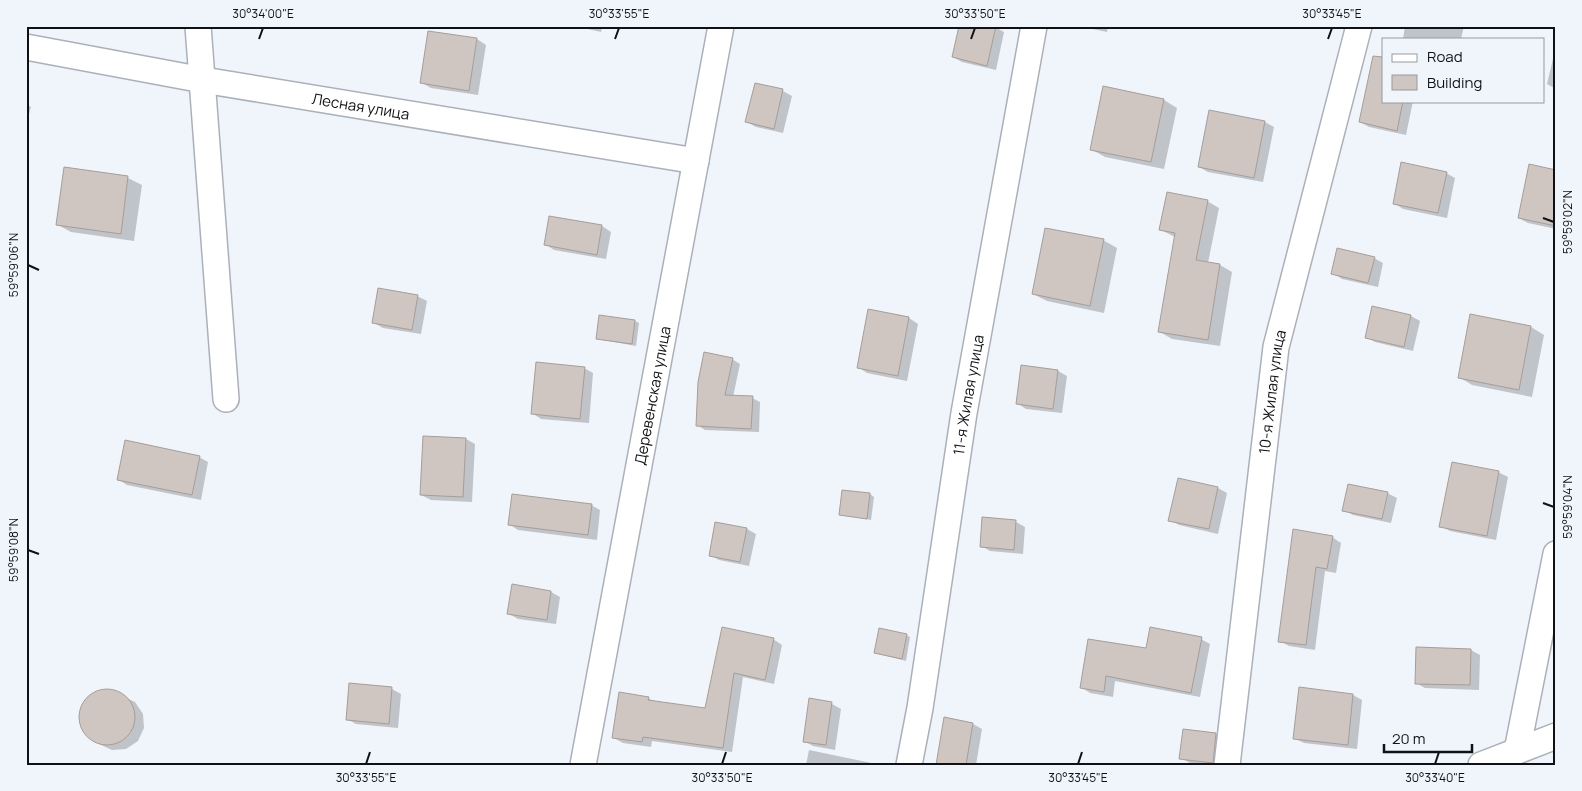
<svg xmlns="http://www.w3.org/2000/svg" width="1582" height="791" font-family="Manrope,sans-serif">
	<rect width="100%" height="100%" fill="#f0f5fc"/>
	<path fill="#0003" d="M 574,26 L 602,26 L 601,32 Z
		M 1078,26 L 1108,26 L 1107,32 Z
		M 1405,26 L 1464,26 L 1461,39 L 1403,39 Z
		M 995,27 L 1004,32 L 996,70 L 962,62 L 953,57 Z
		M 477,39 L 486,45 L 478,95 L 431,88 L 422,83 Z
		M 1556,46 L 1556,89 L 1547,84 Z
		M 756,84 L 783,91 L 792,96 L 783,133 L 756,127 L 747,122 Z
		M 1368,85 L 1383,88 L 1383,101 L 1413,101 L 1406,135 L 1369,127 L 1360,122 Z
		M 1164,100 L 1177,108 L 1164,169 L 1105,157 L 1091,149 Z
		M 26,104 L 31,107 L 26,125 Z
		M 1265,122 L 1274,127 L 1263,182 L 1208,172 L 1199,167 Z
		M 65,169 L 128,178 L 142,185 L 134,241 L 71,232 L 58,225 Z
		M 1556,171 L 1556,229 L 1528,223 L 1519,218 Z
		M 1446,173 L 1455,178 L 1447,218 L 1403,209 L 1394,203 Z
		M 1207,201 L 1219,208 L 1208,263 L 1220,265 L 1232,272 L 1220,346 L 1172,339 L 1160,332 L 1175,237 L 1161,230 Z
		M 602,226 L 611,232 L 606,259 L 554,250 L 545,244 Z
		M 1103,240 L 1117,248 L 1104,313 L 1047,301 L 1033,294 Z
		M 1374,258 L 1383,263 L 1378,287 L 1342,279 L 1333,273 Z
		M 417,296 L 427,301 L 421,334 L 383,328 L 374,323 Z
		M 869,311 L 909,318 L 918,324 L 907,381 L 867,373 L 858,367 Z
		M 1411,316 L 1420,321 L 1413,351 L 1375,342 L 1366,337 Z
		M 635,321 L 639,323 L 636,346 L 597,339 Z
		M 1531,327 L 1544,335 L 1532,397 L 1472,385 L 1459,377 Z
		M 732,359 L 740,364 L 733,397 L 752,398 L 760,402 L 759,432 L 705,430 L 697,425 Z
		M 1022,367 L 1058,371 L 1067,376 L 1062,413 L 1026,409 L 1017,403 Z
		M 584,368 L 593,373 L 589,423 L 541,419 L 532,413 Z
		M 466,439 L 475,444 L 472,502 L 431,500 L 421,495 Z
		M 199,457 L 208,462 L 201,500 L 127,485 L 118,479 Z
		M 1498,472 L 1508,477 L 1496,540 L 1450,531 L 1441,526 Z
		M 1178,480 L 1218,488 L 1227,493 L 1218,534 L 1179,525 L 1170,520 Z
		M 1387,493 L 1397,498 L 1391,523 L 1353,515 L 1344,510 Z
		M 870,494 L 874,497 L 871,520 L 840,514 Z
		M 591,505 L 600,510 L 597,540 L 518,530 L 509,524 Z
		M 984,519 L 1016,522 L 1025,527 L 1023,554 L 990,551 L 981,546 Z
		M 747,529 L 756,534 L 749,566 L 719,560 L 710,555 Z
		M 1294,531 L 1332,537 L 1341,543 L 1336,573 L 1325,571 L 1315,650 L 1289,646 L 1280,641 Z
		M 551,592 L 560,597 L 556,624 L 518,619 L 509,614 Z
		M 723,628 L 773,639 L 782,645 L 774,684 L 743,677 L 732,752 L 652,741 L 651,747 L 623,743 L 614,738 L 648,698 L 655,702 L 706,709 Z
		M 906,635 L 910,637 L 906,661 L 875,653 Z
		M 1201,639 L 1210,644 L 1200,697 L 1115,681 L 1113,697 L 1090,693 L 1081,687 L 1147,649 Z
		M 1471,650 L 1480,655 L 1479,690 L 1425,688 L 1416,683 Z
		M 392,689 L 401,694 L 398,728 L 356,724 L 347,719 Z
		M 1300,689 L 1353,695 L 1362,700 L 1357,749 L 1304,743 L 1294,738 Z
		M 112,691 L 135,702 L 143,714 L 144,728 L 138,741 L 126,749 L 112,750 L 99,744 L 89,738 L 81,726 L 80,712 L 86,699 L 98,692 Z
		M 810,700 L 832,704 L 841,709 L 835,750 L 813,746 L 804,741 Z
		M 973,724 L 982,729 L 976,765 L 937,765 Z
		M 1184,730 L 1216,734 L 1225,739 L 1222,765 L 1190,763 L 1181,758 Z
		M 809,750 L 881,765 L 806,765 Z"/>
	<path fill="#cfc6c1" stroke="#a59d98" d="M 959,26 L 996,26 L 987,66 L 952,57 Z
		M 428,31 L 477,38 L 469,91 L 420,83 Z
		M 1373,56 L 1383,57 L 1383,101 L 1403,101 L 1397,131 L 1359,122 Z
		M 755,83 L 783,89 L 774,129 L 745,122 Z
		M 1103,86 L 1164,99 L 1151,162 L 1090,150 Z
		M 1209,110 L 1265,121 L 1254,178 L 1198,167 Z
		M 1401,162 L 1447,172 L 1438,213 L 1393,204 Z
		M 1529,164 L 1556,170 L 1556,226 L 1518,218 Z
		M 64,167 L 128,176 L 121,234 L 56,225 Z
		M 1167,192 L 1208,200 L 1196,260 L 1220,264 L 1208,340 L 1158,332 L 1175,233 L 1159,230 Z
		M 549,216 L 602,225 L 597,255 L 544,245 Z
		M 1045,228 L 1104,239 L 1090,306 L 1032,294 Z
		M 1337,248 L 1375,257 L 1368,283 L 1331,274 Z
		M 378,288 L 418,295 L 412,330 L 372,323 Z
		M 1372,306 L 1411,315 L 1404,347 L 1365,338 Z
		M 868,309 L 909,317 L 898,376 L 857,368 Z
		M 1470,314 L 1531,326 L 1519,390 L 1458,378 Z
		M 599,315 L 635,320 L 632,344 L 596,339 Z
		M 704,352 L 733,358 L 725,395 L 753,396 L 751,429 L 696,426 L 698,382 Z
		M 536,362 L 585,367 L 580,419 L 531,414 Z
		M 1021,365 L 1058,370 L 1053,409 L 1016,404 Z
		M 423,436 L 466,438 L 463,497 L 420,495 Z
		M 125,440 L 200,456 L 192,495 L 117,480 Z
		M 1452,462 L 1499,471 L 1487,536 L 1439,527 Z
		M 1178,478 L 1218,487 L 1209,529 L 1168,521 Z
		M 1348,484 L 1388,492 L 1382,519 L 1342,511 Z
		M 842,490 L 870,493 L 867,519 L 839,515 Z
		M 512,494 L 592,504 L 588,535 L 508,525 Z
		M 982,517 L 1016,520 L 1014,550 L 980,547 Z
		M 715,522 L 747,528 L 740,562 L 709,556 Z
		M 1293,529 L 1333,536 L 1327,569 L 1316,567 L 1306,645 L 1278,642 Z
		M 512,584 L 551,591 L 547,620 L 507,614 Z
		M 722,627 L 774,638 L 765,680 L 734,673 L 723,748 L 643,737 L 642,742 L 612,738 L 619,692 L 649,697 L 648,700 L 705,708 Z
		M 1150,627 L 1202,637 L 1191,693 L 1106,676 L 1104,692 L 1080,688 L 1088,639 L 1146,648 Z
		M 879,628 L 907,634 L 902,659 L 874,653 Z
		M 1416,647 L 1471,649 L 1470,685 L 1415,684 Z
		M 349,683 L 392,687 L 389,724 L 346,720 Z
		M 1299,687 L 1353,694 L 1348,745 L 1293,739 Z
		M79 717a28 28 0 1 1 56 0a28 28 0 1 1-56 0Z
		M 809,698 L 832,702 L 826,745 L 803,742 Z
		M 944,717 L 973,723 L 966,765 L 936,765 Z
		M 1183,729 L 1216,733 L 1213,763 L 1179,759 Z"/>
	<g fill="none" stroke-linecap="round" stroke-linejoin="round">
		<defs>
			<g id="minor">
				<path d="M 198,26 L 226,399"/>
				<path id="s1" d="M 26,47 L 203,80 L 696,161"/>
				<path d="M 1517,751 L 1556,554"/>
				<path id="s2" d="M 583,765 L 721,26"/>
				<path id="s3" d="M 909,765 L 920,708 L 964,413 L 1034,26"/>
				<path id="s4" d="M 1227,765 L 1276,347 L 1359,26"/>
				<path d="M 1481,765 L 1556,736"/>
			</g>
		</defs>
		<use href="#minor" stroke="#acb0b8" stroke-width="28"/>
		<use href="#minor" stroke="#fff" stroke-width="25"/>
	</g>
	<path fill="none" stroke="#101114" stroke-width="2" d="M 259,39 L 263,28M 615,39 L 619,28M 971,39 L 975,28M 1328,39 L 1332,28M 1543,218 L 1554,222M 28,265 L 39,270M 1543,503 L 1554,507M 28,550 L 39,554M 366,764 L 370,752M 722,764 L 726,752M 1078,764 L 1082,752M 1435,764 L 1439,752"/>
	<g text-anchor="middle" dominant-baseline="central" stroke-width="4" stroke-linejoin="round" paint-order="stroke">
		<g font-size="15" fill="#101114" stroke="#f0f5fc">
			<text stroke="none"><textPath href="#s1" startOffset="340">Лесная улица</textPath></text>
			<text stroke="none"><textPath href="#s4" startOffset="376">10-я Жилая улица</textPath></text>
			<text stroke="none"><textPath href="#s3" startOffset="375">11-я Жилая улица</textPath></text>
			<text stroke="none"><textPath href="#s2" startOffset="376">Деревенская улица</textPath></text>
		</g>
	</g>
	<rect width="1582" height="791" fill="none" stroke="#f0f5fc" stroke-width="55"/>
	<rect x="1382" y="38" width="162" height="65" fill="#f0f5fc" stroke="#969a9f"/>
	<rect x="1392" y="54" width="25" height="8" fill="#ffffff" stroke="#969a9f"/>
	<text x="1427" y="62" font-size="15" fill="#101114">Road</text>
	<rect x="1392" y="75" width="25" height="15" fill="#cfc6c1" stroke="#969a9f"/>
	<text x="1427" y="88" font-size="15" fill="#101114">Building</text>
	<path d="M1384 744v8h88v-8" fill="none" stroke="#101114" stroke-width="2.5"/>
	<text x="1392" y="744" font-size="15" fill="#101114" stroke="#f0f5fc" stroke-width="4" paint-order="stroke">20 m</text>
	<rect x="28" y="28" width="1526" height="736" fill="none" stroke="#101114" stroke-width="2"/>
	<g font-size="12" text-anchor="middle" fill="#101114">
		<text x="263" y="18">30°34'00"E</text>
		<text x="619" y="18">30°33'55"E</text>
		<text x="975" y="18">30°33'50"E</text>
		<text x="1332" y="18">30°33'45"E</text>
		<text transform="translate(1568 222) rotate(-90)" y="4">59°59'02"N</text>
		<text transform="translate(14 265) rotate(-90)" y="4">59°59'06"N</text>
		<text transform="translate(1568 507) rotate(-90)" y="4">59°59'04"N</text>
		<text transform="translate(14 550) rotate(-90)" y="4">59°59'08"N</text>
		<text x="366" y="782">30°33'55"E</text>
		<text x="722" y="782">30°33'50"E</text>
		<text x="1078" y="782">30°33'45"E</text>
		<text x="1435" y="782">30°33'40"E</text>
	</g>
</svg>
